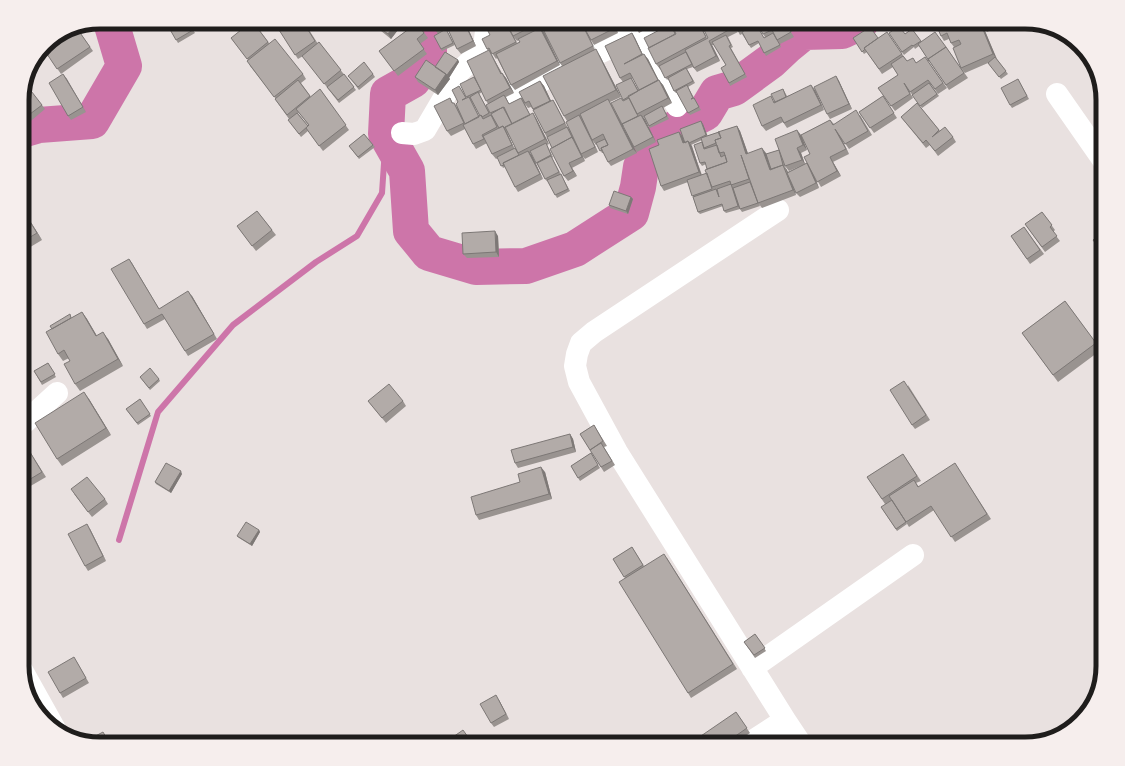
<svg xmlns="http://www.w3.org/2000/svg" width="1125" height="766" font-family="Karla,sans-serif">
	<rect width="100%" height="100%" fill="#e9e1e0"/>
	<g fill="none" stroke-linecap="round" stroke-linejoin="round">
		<path stroke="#cd75a9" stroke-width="6" d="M 119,540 L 158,412 L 233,325 L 316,262 L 357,236 L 382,193 L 386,134"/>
		<path stroke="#cd75a9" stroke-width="36" d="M 426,22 L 429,32 L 429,55 L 413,80 L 388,94 L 386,134 L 407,171 L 411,231 L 429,253 L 476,267 L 526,266 L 575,249 L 631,213 L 638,187 L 641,167 L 646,154 L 670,131 L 705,113 L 717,93 L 734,88 L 771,61 L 788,45 L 804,32 L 842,31 L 861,22
			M 22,130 L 39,125 L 92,121 L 124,66 L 111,22"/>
		<path stroke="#fff" stroke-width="22" d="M 626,22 L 677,106
			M 1057,94 L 1103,160
			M 510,96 L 663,22
			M 402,133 L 414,134 L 425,130 L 459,72 L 484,48 L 487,22
			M 778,210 L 594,332 L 581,343 L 577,354 L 575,366 L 579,382 L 617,452 L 785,720
			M 22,425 L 57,393
			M 752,668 L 913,555
			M 22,670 L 55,729
			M 748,744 L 785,720 L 801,744"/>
	</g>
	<path fill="#999390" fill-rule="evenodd" d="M 188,22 L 195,33 L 178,43 L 168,26 Z
		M 253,22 L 269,43 L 303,74 L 306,79 L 301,83 L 311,97 L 320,89 L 349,130 L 323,151 L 308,131 L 301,137 L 290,122 L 289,119 L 275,99 L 276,99 L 250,66 L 248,60 L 231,38 ZM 298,113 L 299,113 L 309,126 L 308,126 Z
		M 274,22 L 304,22 L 318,44 L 319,42 L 356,90 L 339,103 L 303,56 L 298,59 Z
		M 370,22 L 404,22 L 391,39 Z
		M 431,22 L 465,22 L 476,46 L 461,54 L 457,49 L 448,30 L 447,31 L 455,45 L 442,51 L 441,49 L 438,34 Z
		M 493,22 L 517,43 L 520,42 L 519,40 L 517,41 L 513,36 L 506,22 L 537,22 L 540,28 L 544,32 L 560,65 L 515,90 L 511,85 L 497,58 L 496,59 L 492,53 L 491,54 L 502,73 L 506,78 L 514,93 L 506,97 L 509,104 L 521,98 L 540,81 L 544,86 L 551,101 L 553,100 L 556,105 L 585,161 L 572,168 L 577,176 L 568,181 L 564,176 L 552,148 L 534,111 L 531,107 L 528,108 L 525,104 L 530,115 L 536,118 L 549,144 L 547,145 L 553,157 L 552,158 L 570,191 L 557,198 L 548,181 L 547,181 L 545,179 L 531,153 L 530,153 L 543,179 L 518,192 L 515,187 L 505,167 L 503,168 L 498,158 L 496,159 L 492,154 L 487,143 L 476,149 L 473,144 L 465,129 L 451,136 L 447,131 L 450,98 L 453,103 L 454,103 L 457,107 L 459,86 L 466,98 L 467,98 L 466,97 L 474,77 L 488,51 L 487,49 ZM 482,92 L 488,104 L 490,113 L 494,120 L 491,115 L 479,94 ZM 470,98 L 480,116 L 479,116 ZM 505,109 L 512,124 L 505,110 ZM 506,130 L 519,155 L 514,148 Z
		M 539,22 L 562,22 L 564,25 L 581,22 L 595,50 L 600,56 L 621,97 L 610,102 L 637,153 L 611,166 L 608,162 L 604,153 L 602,153 L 597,144 L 596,145 L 592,140 L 581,117 L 598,152 L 585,159 L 581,154 L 567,121 L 564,116 L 562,66 L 560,63 Z
		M 581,22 L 613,22 L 618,33 L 594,45 L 591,40 Z
		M 633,22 L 659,22 L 639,33 Z
		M 673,22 L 699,22 L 707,39 L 708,38 L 700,22 L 732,22 L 738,32 L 728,37 L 733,47 L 731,48 L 747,77 L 730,86 L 729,83 L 726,65 L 714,45 L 712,45 L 720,61 L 697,72 L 693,67 L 687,69 L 695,83 L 688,87 L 701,110 L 690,115 L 677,93 L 676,93 L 674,91 L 668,79 L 667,80 L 661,68 L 660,69 L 656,64 L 672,27 L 676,34 Z
		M 733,22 L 797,22 L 800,27 L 791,32 L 794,37 L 780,44 L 778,40 L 781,47 L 766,56 L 759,43 L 751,48 L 742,34 L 740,35 ZM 757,24 L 765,37 L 764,38 L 757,25 Z
		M 935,22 L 1009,22 L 987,32 L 984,28 L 996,58 L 1008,74 L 1001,79 L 988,63 L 965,73 L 961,68 L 954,47 L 951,43 L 949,39 L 944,41 L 941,36 Z
		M 417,23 L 428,38 L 420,44 L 427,54 L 398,76 L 379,51 Z
		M 76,27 L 93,51 L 61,74 L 43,48 Z
		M 912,29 L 921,42 L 946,47 L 968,78 L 949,90 L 919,46 L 915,49 L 914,47 L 904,55 L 889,33 L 905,34 Z
		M 887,32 L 907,61 L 916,63 L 925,57 L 947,88 L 938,94 L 931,84 L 931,85 L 939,96 L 922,108 L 908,89 L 913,98 L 895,111 L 878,88 L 898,75 L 893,67 L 882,74 L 867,52 L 864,54 L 853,38 L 878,38 Z
		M 632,33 L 635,38 L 643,55 L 648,59 L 659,81 L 663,85 L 672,103 L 663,108 L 669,119 L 650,128 L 644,117 L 643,118 L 656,142 L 637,152 L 634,147 L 623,126 L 623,101 L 624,101 L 623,100 L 623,82 L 620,78 ZM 633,78 L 640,90 L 639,91 L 632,79 Z
		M 458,60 L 459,62 L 449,78 L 450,79 L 438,95 L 418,82 L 415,77 L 435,67 Z
		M 63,74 L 86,112 L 71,120 L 68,116 Z
		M 373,74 L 375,77 L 359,90 L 350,78 Z
		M 836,76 L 839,81 L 852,109 L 830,119 L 827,114 Z
		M 1018,79 L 1029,99 L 1012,108 L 1010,105 Z
		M 783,89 L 787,96 L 815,90 L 824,110 L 787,128 L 783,122 L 766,131 L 762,126 L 774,100 Z
		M 22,95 L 42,105 L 45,109 L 26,125 L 22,120 Z
		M 883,96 L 897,118 L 874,133 L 859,112 Z
		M 917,103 L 940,131 L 953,137 L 956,142 L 938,156 L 930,145 L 926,148 L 901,117 Z
		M 860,115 L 872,135 L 849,149 L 840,136 L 849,154 L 833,162 L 841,176 L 821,187 L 813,173 L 819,188 L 800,197 L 796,193 L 791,180 L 796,195 L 762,208 L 759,204 L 760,206 L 742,212 L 740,209 L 726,213 L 724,211 L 723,206 L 700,214 L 698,212 L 688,182 L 664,191 L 661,186 L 659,145 L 679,132 L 683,137 L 703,124 L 707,136 L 737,126 L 740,131 L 748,154 L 766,153 L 766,154 L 779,150 L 801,135 L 830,120 L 834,124 ZM 801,135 L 810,154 L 807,163 L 805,164 L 801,153 L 807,150 ZM 702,140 L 703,144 L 702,142 L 700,163 L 702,166 L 706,164 L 707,169 L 707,173 L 702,175 L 691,145 ZM 782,158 L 785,166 L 789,171 L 805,164 L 788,172 L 785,167 Z
		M 364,134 L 375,147 L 359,159 L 349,146 Z
		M 631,197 L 633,199 L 628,214 L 610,208 L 609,205 Z
		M 22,208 L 42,240 L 22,252 Z
		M 257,211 L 276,235 L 256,251 L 237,226 Z
		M 1042,212 L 1055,230 L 1053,232 L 1060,241 L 1045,252 L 1025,224 Z
		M 1024,227 L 1044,254 L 1030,264 L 1011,236 Z
		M 498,236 L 499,257 L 467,258 L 463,254 Z
		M 129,259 L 159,309 L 192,296 L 217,339 L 188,356 L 165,319 L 147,329 L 144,324 Z
		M 1065,301 L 1101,350 L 1058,382 L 1022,333 Z
		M 82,312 L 87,319 L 97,336 L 108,339 L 123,366 L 80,391 L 75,384 L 70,361 L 69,358 L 63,361 L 58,354 L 52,329 Z
		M 48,363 L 56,377 L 42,385 L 34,371 Z
		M 140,377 L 159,379 L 160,381 L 150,390 Z
		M 908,385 L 930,420 L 915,429 L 912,425 Z
		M 89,399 L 111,435 L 62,466 L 57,459 Z
		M 140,399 L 151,416 L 138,425 L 126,409 Z
		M 368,401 L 403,401 L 406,406 L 386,423 Z
		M 594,425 L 607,446 L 604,447 L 615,465 L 604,472 L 580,434 Z
		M 570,434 L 573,439 L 576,452 L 518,468 L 515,463 Z
		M 22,439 L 46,477 L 22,491 Z
		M 591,453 L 600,468 L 580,481 L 571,466 Z
		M 903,454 L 921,481 L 916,483 L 919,487 L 958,468 L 991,519 L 955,542 L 934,510 L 909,527 L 906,522 L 885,504 L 867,477 Z
		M 545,472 L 552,499 L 479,520 L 476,515 Z
		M 182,474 L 171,493 L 156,484 L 155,482 Z
		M 74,494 L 105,499 L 108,504 L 92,517 Z
		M 892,500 L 907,524 L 897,531 L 881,507 Z
		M 90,529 L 106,561 L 88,571 L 85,566 Z
		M 259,530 L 260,532 L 252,546 L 239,538 L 237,536 Z
		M 632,547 L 644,566 L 667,558 L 737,669 L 691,698 L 688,693 L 625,578 L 613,559 Z
		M 755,634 L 766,651 L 755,658 L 744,642 Z
		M 77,662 L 89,683 L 63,698 L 60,693 Z
		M 499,700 L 509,719 L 494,727 L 491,723 Z
		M 736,712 L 750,733 L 734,744 L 702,744 Z"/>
	<path fill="#7d7876" d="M 397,22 L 404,22 L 391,39 L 388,34 Z
		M 464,22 L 465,22 L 476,46 L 473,41 Z
		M 505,22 L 507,23 L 519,47 L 516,42 Z
		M 581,22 L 584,27 L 596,51 L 593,46 Z
		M 612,22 L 613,22 L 618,33 L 615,28 Z
		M 698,22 L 699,22 L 709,42 L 706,37 Z
		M 732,22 L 738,32 L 734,27 Z
		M 980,22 L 981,22 L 997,59 L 993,54 Z
		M 540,28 L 544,32 L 560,65 L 557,61 Z
		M 632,33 L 635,38 L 645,59 L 642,54 Z
		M 709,41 L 712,45 L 720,61 L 716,56 Z
		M 596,49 L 600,56 L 621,97 L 616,90 Z
		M 489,50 L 492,55 L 504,79 L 501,74 Z
		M 644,54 L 648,59 L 661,85 L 658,80 Z
		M 458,60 L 459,62 L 449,78 L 447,75 Z
		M 502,73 L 506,78 L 514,93 L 510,88 Z
		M 63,74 L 67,79 L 86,112 L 83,107 Z
		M 446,74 L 450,79 L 438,95 L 435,90 Z
		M 836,76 L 839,81 L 852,109 L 849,104 Z
		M 659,80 L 663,85 L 672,103 L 668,98 Z
		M 540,81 L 544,86 L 553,105 L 550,101 Z
		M 811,85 L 815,90 L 824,110 L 821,105 Z
		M 608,99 L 611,104 L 637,153 L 633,149 Z
		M 533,113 L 536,118 L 549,144 L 545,139 Z
		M 579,115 L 582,120 L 598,152 L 595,147 Z
		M 641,115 L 645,119 L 656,142 L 653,137 Z
		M 701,121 L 703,124 L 708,137 L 706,135 Z
		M 503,126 L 506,131 L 515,150 L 512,145 Z
		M 737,126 L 740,131 L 750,159 L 746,154 Z
		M 567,127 L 569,129 L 585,161 L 582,157 Z
		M 835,129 L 839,134 L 849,154 L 846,149 Z
		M 797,130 L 801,135 L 807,150 L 803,145 Z
		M 679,132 L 683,137 L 686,148 L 683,143 Z
		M 688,141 L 692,146 L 702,177 L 699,172 Z
		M 762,148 L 766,153 L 773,175 L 770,170 Z
		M 797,148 L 801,153 L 805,164 L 802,160 Z
		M 779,150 L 780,153 L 785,167 L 787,170 L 796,195 L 793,190 Z
		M 528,151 L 532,155 L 543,179 L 540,174 Z
		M 830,157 L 833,162 L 841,176 L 837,171 Z
		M 569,163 L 572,168 L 577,176 L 573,171 Z
		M 807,163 L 811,168 L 819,188 L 816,183 Z
		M 731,185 L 733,188 L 740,209 L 738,206 Z
		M 631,197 L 633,199 L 628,214 L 626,211 Z
		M 22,208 L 42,240 L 37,233 Z
		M 495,231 L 498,236 L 499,257 L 496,252 Z
		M 129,259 L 132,263 L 162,314 Z
		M 188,291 L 192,296 L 217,339 L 214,334 Z
		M 82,312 L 87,319 L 101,343 L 96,336 Z
		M 103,332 L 108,339 L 123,366 L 118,359 Z
		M 84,392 L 89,399 L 111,435 L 106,428 Z
		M 570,434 L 573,439 L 576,452 L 573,447 Z
		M 541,467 L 545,472 L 552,499 L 549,494 Z
		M 181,471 L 182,474 L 171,493 L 169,491 Z
		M 87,524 L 90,529 L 106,561 L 103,556 Z
		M 259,530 L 260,532 L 252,546 L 250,544 Z
		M 496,695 L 499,700 L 509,719 L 506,714 Z"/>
	<path fill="#b2aba8" stroke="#7d7876" d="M 175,22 L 188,22 L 193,30 L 176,40 L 168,26 Z
		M 251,22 L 253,22 L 268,42 L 247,59 L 231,38 Z
		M 274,22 L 303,22 L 315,41 L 295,55 Z
		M 372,22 L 397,22 L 388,34 Z
		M 431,22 L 464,22 L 473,41 L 457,49 L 446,25 L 436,31 Z
		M 494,22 L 505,22 L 516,42 L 492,54 L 489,48 L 487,49 L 482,39 L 490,35 L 485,25 Z
		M 506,22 L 536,22 L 537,24 L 513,36 Z
		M 539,22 L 557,22 L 543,29 L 544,31 Z
		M 557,22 L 562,22 L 566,30 L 581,22 L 593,46 L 560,63 L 543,29 Z
		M 563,22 L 580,22 L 566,29 Z
		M 581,22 L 612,22 L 615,28 L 591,40 Z
		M 633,22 L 647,22 L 636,28 Z
		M 673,22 L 698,22 L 706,37 L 656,64 L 648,48 L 676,34 L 671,23 Z
		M 700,22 L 732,22 L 734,27 L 709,41 L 716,56 L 694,68 L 685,50 L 708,38 Z
		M 733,22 L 745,22 L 748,27 L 739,32 Z
		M 756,22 L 797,22 L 788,27 L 791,32 L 777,40 L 772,30 L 763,34 Z
		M 935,22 L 980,22 L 993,54 L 961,68 L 953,48 L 961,44 L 959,40 L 951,43 L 947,33 L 941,36 Z
		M 981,22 L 995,22 L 983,27 Z
		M 417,23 L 424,33 L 417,39 L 424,49 L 394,71 L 379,51 Z
		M 671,24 L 675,34 L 649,48 L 644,38 Z
		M 756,24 L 764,38 L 773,33 L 780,45 L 764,53 L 758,41 L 749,45 L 742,32 Z
		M 899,26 L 905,34 L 912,29 L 921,41 L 913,46 L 912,45 L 902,52 L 889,33 Z
		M 76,27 L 90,47 L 57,69 L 43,48 L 45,45 L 70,28 Z
		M 870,27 L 878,38 L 864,48 L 865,49 L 862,52 L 853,38 Z
		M 540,28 L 557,61 L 511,85 L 496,54 L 520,42 L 518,39 Z
		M 446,29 L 453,43 L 441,49 L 434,36 Z
		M 887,32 L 902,54 L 879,69 L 864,48 Z
		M 935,32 L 946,47 L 928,59 L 929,61 L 918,44 Z
		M 632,33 L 642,54 L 624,64 L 644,54 L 658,80 L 639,90 L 630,73 L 620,78 L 605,46 Z
		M 726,35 L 731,45 L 729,46 L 745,74 L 729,83 L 721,68 L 726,65 L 712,42 Z
		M 275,39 L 303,74 L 274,97 L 247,61 Z
		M 319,42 L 341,70 L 324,84 L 302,56 Z
		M 946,47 L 964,73 L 946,85 L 928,59 Z
		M 596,49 L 616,90 L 564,116 L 543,76 Z
		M 489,50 L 501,74 L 502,73 L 510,88 L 486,101 L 467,61 Z
		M 445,52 L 458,60 L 447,75 L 435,67 Z
		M 686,52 L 692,64 L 665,78 L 659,66 Z
		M 903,56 L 907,61 L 913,58 L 916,63 L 925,57 L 943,83 L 935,89 L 928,80 L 910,92 L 904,83 L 910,94 L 891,106 L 878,88 L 898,75 L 891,64 Z
		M 995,57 L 1006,71 L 999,77 L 988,63 Z
		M 426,60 L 446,74 L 435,90 L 415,77 Z
		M 364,62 L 373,74 L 358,87 L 348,76 Z
		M 686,68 L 693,81 L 674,91 L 668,78 Z
		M 63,74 L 83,107 L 68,116 L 49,83 Z
		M 344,74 L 354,87 L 338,100 L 327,87 Z
		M 836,76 L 849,104 L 827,114 L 814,87 Z
		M 474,77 L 481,90 L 466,97 L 460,84 Z
		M 631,78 L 638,91 L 623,100 L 616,85 Z
		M 1018,79 L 1027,96 L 1010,105 L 1001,88 Z
		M 298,80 L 310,96 L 287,115 L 275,99 Z
		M 659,80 L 668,98 L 637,114 L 628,96 Z
		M 540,81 L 550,101 L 533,109 L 529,101 L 525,103 L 519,92 Z
		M 929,83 L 937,94 L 920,106 L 912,95 Z
		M 687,85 L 693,98 L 691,99 L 694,98 L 699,107 L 688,113 L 676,91 Z
		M 811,85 L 821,105 L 784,123 L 781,117 L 762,126 L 753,105 L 771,96 L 774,103 Z
		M 459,86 L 466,98 L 462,100 L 469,97 L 479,117 L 465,124 L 456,104 L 458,102 L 452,90 Z
		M 28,87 L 42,105 L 22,120 L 22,95 L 23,91 Z
		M 320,89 L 346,125 L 319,146 L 306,128 L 309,125 L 296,109 Z
		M 783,89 L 786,97 L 775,102 L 771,94 Z
		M 478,92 L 489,113 L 482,117 L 481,115 L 480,116 L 470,97 Z
		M 504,95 L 509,104 L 521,98 L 530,115 L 512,124 L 504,107 L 490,113 L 486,105 Z
		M 883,96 L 894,113 L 870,128 L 859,112 Z
		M 450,98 L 452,103 L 454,103 L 464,123 L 447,131 L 434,106 Z
		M 621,98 L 623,101 L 629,98 L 638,116 L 622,124 L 623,126 L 611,103 Z
		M 608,99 L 633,149 L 608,162 L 601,148 L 608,145 L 603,134 L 592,140 L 580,114 Z
		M 553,100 L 565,123 L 545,133 L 533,110 Z
		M 917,103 L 939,130 L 932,137 L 945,127 L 953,137 L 935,151 L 926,140 L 923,143 L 901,117 Z
		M 662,106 L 667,116 L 649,126 L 644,116 Z
		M 503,107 L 512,124 L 504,128 L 503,126 L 499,128 L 491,114 Z
		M 856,110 L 868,131 L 845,144 L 835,129 L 846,149 L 830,157 L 837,171 L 817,182 L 804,157 L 810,154 L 801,135 L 830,120 L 833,125 Z
		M 297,113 L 308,126 L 299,134 L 288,120 Z
		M 533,113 L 545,139 L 518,153 L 505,127 Z
		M 481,115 L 483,119 L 491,115 L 497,127 L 482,135 L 484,139 L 473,144 L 463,125 Z
		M 579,115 L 595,147 L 581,154 L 566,122 Z
		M 641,115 L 653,137 L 634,147 L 622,124 Z
		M 701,121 L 706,135 L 689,143 L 688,141 L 685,143 L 680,129 Z
		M 503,126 L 512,145 L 492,154 L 483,136 Z
		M 737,126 L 746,154 L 762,148 L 770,170 L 783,165 L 793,190 L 758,203 L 741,155 L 749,179 L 731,185 L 730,181 L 712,187 L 705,170 L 727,162 L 724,152 L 719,153 L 715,140 L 721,138 L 718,132 Z
		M 567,127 L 573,139 L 572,137 L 552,148 L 547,137 Z
		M 797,130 L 803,145 L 797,148 L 802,160 L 785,166 L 775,139 Z
		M 679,132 L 683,143 L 688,141 L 699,172 L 661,186 L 649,149 L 659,145 L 657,140 Z
		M 719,132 L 721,138 L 715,140 L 716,143 L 704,148 L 701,138 Z
		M 364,134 L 373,145 L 358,157 L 349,146 Z
		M 572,137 L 582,157 L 569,163 L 573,171 L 564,176 L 550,149 Z
		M 605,139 L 608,145 L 601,148 L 602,150 L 600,151 L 596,143 Z
		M 702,142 L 704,149 L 717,145 L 721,157 L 725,155 L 727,162 L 707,169 L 705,162 L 700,163 L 694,145 Z
		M 546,143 L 551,155 L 536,163 L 530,151 Z
		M 515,148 L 519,155 L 503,163 L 504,165 L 501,166 L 497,157 Z
		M 779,150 L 783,165 L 771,169 L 766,154 Z
		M 528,151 L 540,174 L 515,187 L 503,163 Z
		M 551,156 L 559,172 L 545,179 L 537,163 Z
		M 807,163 L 816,183 L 796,193 L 787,173 Z
		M 707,173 L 712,189 L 692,196 L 687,180 Z
		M 561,174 L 568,189 L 555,195 L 547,180 Z
		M 750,182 L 758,203 L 740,209 L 733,188 Z
		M 731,184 L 738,206 L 724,211 L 722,204 L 698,212 L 693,197 L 716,189 L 719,197 L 717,189 Z
		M 614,191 L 631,197 L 626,211 L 609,205 Z
		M 22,209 L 37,233 L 22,242 Z
		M 257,211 L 272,230 L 252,246 L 237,226 Z
		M 1042,212 L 1052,225 L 1050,227 L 1057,236 L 1042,247 L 1025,224 Z
		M 1024,227 L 1040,250 L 1027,259 L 1011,236 Z
		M 495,231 L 496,252 L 463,254 L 462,233 Z
		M 1103,232 L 1103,253 L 1093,240 Z
		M 129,259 L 159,309 L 188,291 L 214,334 L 185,351 L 162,314 L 144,324 L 111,269 Z
		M 1065,301 L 1096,343 L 1053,375 L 1022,333 Z
		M 82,312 L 96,336 L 103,332 L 118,359 L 75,384 L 64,364 L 70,361 L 64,350 L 58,354 L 46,332 Z
		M 70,314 L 71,318 L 52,329 L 50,326 Z
		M 48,363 L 55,374 L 41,382 L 34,371 Z
		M 150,368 L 159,379 L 149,388 L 140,377 Z
		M 904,381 L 926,415 L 912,425 L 890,390 Z
		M 389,384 L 403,401 L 382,418 L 368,401 Z
		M 84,392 L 106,428 L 57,459 L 35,423 Z
		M 140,399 L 150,414 L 137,423 L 126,409 Z
		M 594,425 L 603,441 L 590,450 L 580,434 Z
		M 570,434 L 573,447 L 515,463 L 511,450 Z
		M 22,439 L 42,472 L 22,484 Z
		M 601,443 L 612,461 L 601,467 L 590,450 Z
		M 591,453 L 598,465 L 578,478 L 571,466 Z
		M 903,454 L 917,476 L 882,499 L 867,477 Z
		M 166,463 L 181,471 L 169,491 L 155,482 Z
		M 955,463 L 987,514 L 951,537 L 931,506 L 906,522 L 889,496 L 914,480 L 918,487 Z
		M 541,467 L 549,494 L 476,515 L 471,497 L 520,482 L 518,474 Z
		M 87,477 L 105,499 L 88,512 L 71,489 Z
		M 892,500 L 906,522 L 896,529 L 881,507 Z
		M 246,522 L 259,530 L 250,544 L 237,536 Z
		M 87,524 L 103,556 L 85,566 L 68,534 Z
		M 632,547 L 643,565 L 624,577 L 613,559 Z
		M 664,554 L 733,664 L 688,693 L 619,582 Z
		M 755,634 L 765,648 L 754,655 L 744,642 Z
		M 74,657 L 86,678 L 60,693 L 48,672 Z
		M 496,695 L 506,714 L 491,723 L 480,704 Z
		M 736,712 L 747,728 L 724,744 L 702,744 L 698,738 Z
		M 463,730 L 473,744 L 459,744 L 453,737 Z
		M 103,732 L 110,744 L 100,744 L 88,740 Z
		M 510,739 L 513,744 L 502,744 Z"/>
	<path d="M0 0H1125V766H0ZM100 29H1025A71 71 0 0 1 1096 100V666A71 71 0 0 1 1025 737H100A71 71 0 0 1 29 666V100A71 71 0 0 1 100 29Z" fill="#f6eeed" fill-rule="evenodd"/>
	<path fill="none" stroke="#1f1d1c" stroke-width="5" d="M100 29H1025A71 71 0 0 1 1096 100V666A71 71 0 0 1 1025 737H100A71 71 0 0 1 29 666V100A71 71 0 0 1 100 29Z"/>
</svg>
